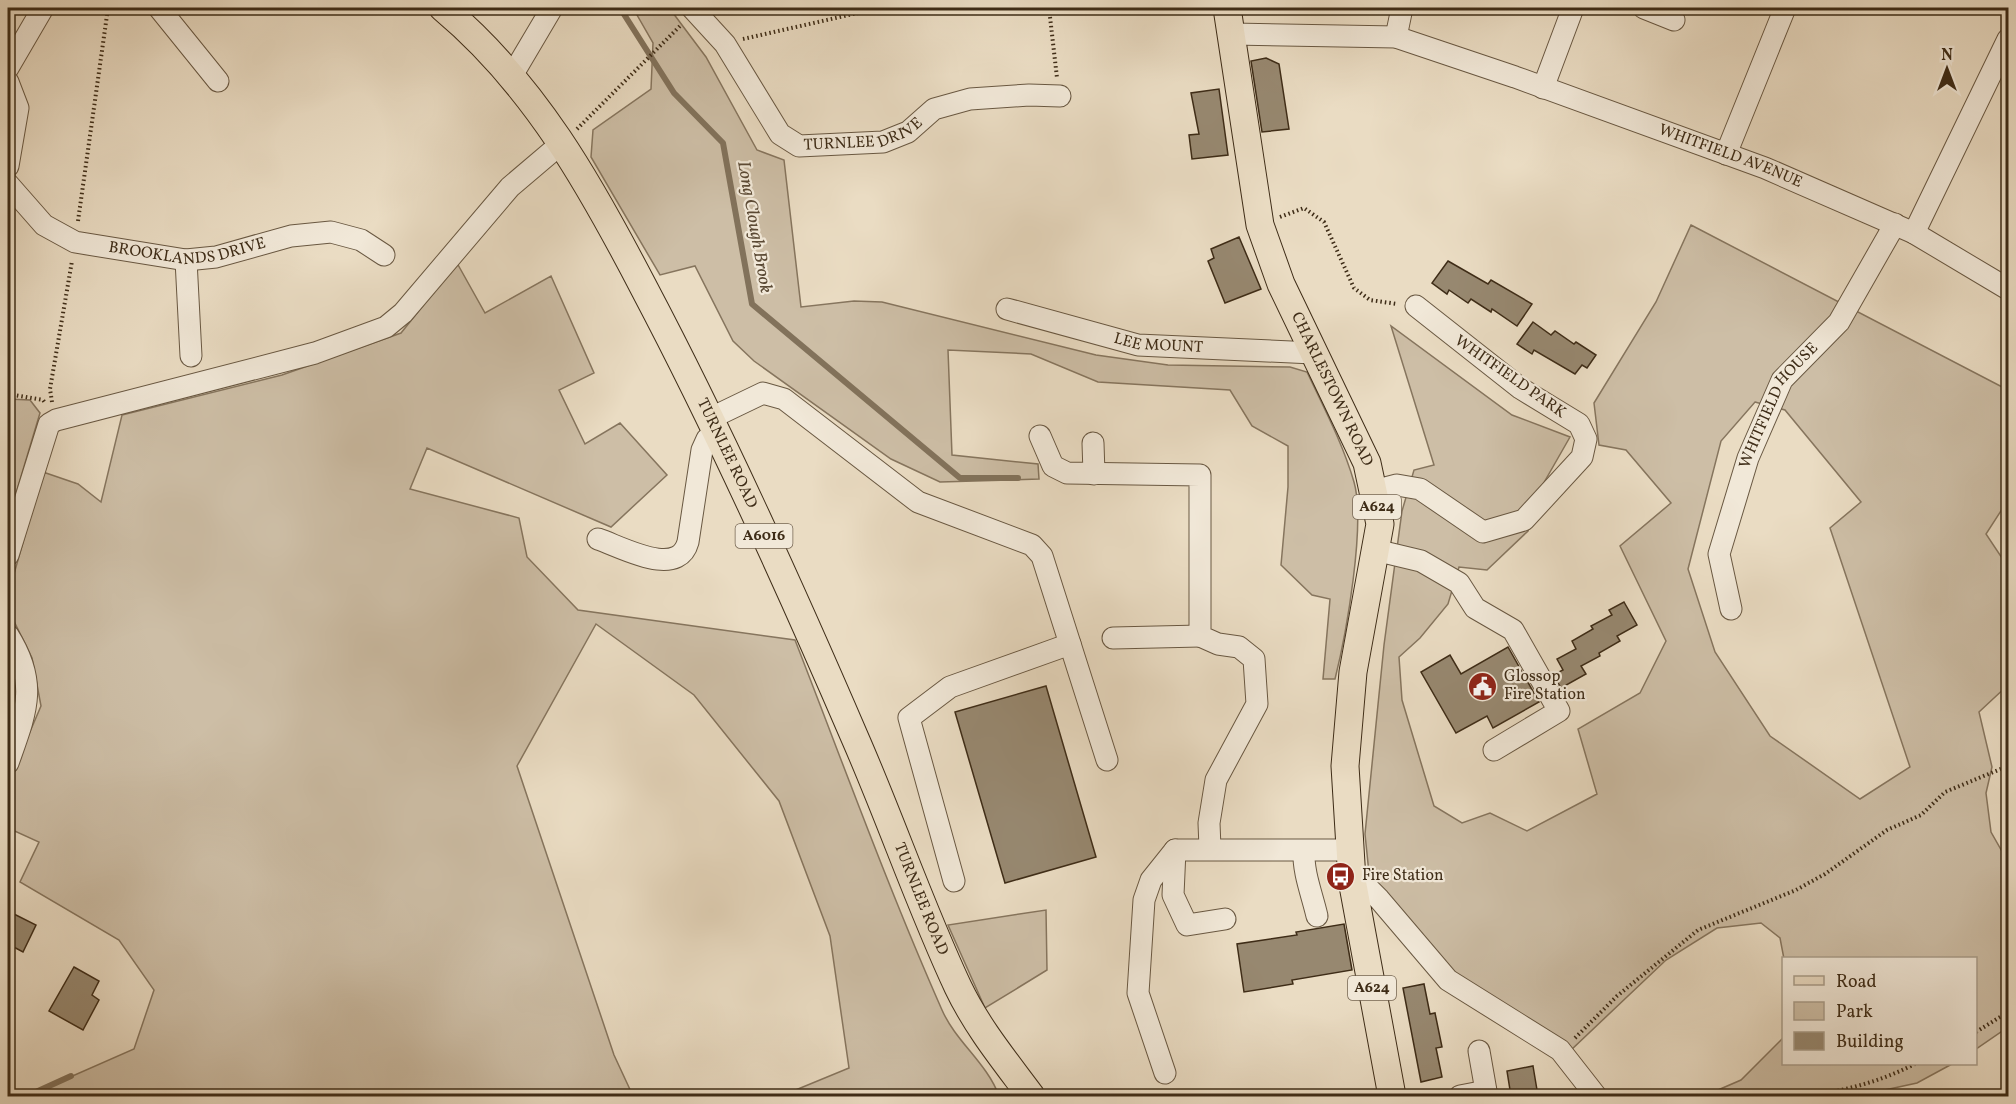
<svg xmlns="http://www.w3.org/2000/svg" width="2016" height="1104" font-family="Vollkorn,serif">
	<rect width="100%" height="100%" fill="#eadcc3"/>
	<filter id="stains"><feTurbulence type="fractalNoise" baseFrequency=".00333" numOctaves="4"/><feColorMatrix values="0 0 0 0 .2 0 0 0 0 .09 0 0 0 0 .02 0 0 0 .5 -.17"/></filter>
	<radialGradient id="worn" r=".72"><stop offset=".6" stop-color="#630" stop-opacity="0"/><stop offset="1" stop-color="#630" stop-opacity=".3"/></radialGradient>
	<path fill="#cdbea6" stroke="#86755e" stroke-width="1.5" fill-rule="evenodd" d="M 633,8 L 673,13 L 706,57 L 757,150 L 784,160 L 801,307 L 854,301 L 882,302 L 1096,355 L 1168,365 L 1290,367 L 1307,372 C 1324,408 1343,444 1354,482 C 1366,524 1346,635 1335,679 L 1323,679 L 1330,599 L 1312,595 L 1281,565 L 1288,487 L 1288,446 L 1252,426 L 1230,390 L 1098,382 L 1031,354 L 948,350 L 952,455 L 1038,464 L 1039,479 L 940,482 L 891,459 L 754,361 L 733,341 L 695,266 L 660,275 L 591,157 L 593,130 L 651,89 L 653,43 Z
		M 1691,225 L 2008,390 L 2008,500 L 1986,534 L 2008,567 L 2008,685 L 1979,712 L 1992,767 L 1986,793 L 1991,832 L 2008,862 L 2008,1027 L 1976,1049 L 1976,958 L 1784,959 L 1780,938 L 1761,923 L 1717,928 L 1666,960 L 1571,1050 L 1445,969 L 1370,883 L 1365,834 L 1384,645 L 1402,511 L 1414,470 L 1434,465 L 1391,326 L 1512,415 L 1570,437 L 1538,493 L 1528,531 L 1487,570 L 1459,567 L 1448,604 L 1420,638 L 1399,657 L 1402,700 L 1434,806 L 1462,823 L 1490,813 L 1527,831 L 1597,794 L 1578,729 L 1640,693 L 1666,641 L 1620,546 L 1671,503 L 1626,450 L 1599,445 L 1594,403 L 1656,302 ZM 1755,402 L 1785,410 L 1861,502 L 1830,528 L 1910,767 L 1860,799 L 1770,736 L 1715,652 L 1688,569 L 1721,441 Z
		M 457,263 L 485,313 L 551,276 L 594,373 L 559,390 L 585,444 L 620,423 L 667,475 L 611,527 L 427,448 L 410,489 L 519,518 L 527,557 L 578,610 L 795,640 C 843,763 888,888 942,1010 C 956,1042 987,1063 999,1096 L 781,1096 L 849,1068 L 830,936 L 779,801 L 694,695 L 596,624 L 517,766 L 614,1055 L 633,1096 L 27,1096 L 134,1049 L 154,990 L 119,940 L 20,882 L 39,842 L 8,828 L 8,783 L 41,706 L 32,658 L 8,609 L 8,595 L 43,472 L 78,484 L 101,502 L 122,415 L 282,375 L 401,333 Z
		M 8,399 L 30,400 L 40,413 L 8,520 Z
		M 1046,910 L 1047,970 L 985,1008 L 948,925 Z
		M 1783,1038 L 1784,1064 L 1952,1064 L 1917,1083 L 1857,1096 L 1704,1096 L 1741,1080 Z"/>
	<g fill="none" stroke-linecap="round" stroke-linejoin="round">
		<path stroke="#82725b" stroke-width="6" d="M 620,8 L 674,93 L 723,143 L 752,304 L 960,478 L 1018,478
			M 27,1096 L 71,1076"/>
	</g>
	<path fill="#978870" stroke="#3e2c17" stroke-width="1.5" d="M 1266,58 L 1279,64 L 1289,129 L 1262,132 L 1251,61 Z
		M 1219,89 L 1228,155 L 1192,159 L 1189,135 L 1199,134 L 1191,93 Z
		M 1239,237 L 1261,289 L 1225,303 L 1208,261 L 1214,258 L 1211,249 Z
		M 1448,261 L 1488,284 L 1491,280 L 1532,304 L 1517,326 L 1492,309 L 1491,312 L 1471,299 L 1468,303 L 1449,290 L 1447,294 L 1432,283 Z
		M 1533,322 L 1551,335 L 1555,331 L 1574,344 L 1576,342 L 1596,355 L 1587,368 L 1582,365 L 1575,374 L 1534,350 L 1532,354 L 1517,344 Z
		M 1624,602 L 1637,625 L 1617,636 L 1620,641 L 1599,653 L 1600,656 L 1581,666 L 1586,674 L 1561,688 L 1553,675 L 1563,670 L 1557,659 L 1576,649 L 1572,641 L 1593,629 L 1591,626 L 1612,615 L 1609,610 Z
		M 1508,647 L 1539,702 L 1493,728 L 1487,716 L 1456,733 L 1421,672 L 1450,655 L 1461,674 Z
		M 1046,686 L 1096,857 L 1005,883 L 955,712 Z
		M 8,911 L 36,925 L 23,952 L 8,944 Z
		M 1344,924 L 1352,970 L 1292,980 L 1293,984 L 1244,992 L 1237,944 L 1297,935 L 1296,932 Z
		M 74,967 L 99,981 L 92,995 L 99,1000 L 83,1030 L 49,1011 Z
		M 1424,984 L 1430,1014 L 1435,1013 L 1442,1047 L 1436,1048 L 1442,1077 L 1421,1082 L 1403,988 Z
		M 1533,1066 L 1538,1096 L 1511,1096 L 1507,1071 Z"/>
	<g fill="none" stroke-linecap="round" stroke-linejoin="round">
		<defs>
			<g id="minor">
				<path d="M 159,8 L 218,81"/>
				<path id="s1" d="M 692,8 L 725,44 L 780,134 L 799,146 L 883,142 L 908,132 L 934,109 L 970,99 L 1029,95 L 1060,96"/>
				<path d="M 1644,8 L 1674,20"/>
				<path id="s2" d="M 1232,34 L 1396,37 L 1515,77 L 1765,168 L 1914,233 L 2008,289"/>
				<path d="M 1396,37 L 1402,8"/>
				<path d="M 8,68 L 43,8"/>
				<path d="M 513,74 L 552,8"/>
				<path d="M 8,82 L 18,108 L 8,166"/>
				<path d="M 1543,88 L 1573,8"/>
				<path d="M 1726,154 L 1785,8"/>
				<path id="s3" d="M 8,184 L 44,225 L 75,242 L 186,260 L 216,257 L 291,236 L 331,232 L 361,240 L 384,255"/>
				<path d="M 1914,233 L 2008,39"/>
				<path d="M 186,260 L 191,356"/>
				<path id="s4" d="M 1007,309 L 1138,345 L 1313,353"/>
				<path d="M 709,419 L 763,393 L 784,399 L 918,502 L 1032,545 L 1042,556 L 1107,760"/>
				<path d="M 1040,436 L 1053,466 L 1067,473 L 1200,475 L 1200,636 L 1218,644 L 1239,647 L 1254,659 L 1257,704 L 1216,780 L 1209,823 L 1210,848"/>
				<path d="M 1093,443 L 1094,474"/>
				<path d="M 1374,491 L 1397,485 L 1420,489 L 1483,532 L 1524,520 L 1582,457 L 1586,439 L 1579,424 L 1520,388 L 1416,306"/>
				<path d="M 598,539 C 622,547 678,579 688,542 L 702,450 L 707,439 L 716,433"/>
				<path d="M 1375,550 L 1421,561 L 1459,583 L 1475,608 L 1513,630 L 1559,711 L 1494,750"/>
				<path d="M 8,555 L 49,424 L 56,420 L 315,353 L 386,327 L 403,313 L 510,187 L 563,142"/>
				<path id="s5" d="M 1731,609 L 1719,554 L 1748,458 L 1782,380 L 1839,322 L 1895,224"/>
				<path d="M 8,635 C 39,684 26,712 8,763"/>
				<path d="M 1113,638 L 1200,636"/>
				<path d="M 1175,850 L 1173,895 L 1187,925 L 1225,919"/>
				<path d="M 1304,851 C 1303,873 1312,894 1317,916"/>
				<path d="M 1352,880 L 1363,883 L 1379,899 L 1448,980 L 1560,1050 L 1596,1096"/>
				<path d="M 954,881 L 909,718 L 950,687 L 1070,644"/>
				<path d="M 1479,1051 L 1486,1091"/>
				<path d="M 1165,1073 L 1138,993 L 1144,900 L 1151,880 L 1175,850 L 1349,850"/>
				<path d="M 1460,1096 L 1486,1091 L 1487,1096"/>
			</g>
			<g id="major">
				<path id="s6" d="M 443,8 C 535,85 591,186 645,290 C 722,436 790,587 855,738 C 891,820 920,906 958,987 C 977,1027 1005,1061 1031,1096"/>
				<path id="s7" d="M 1227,8 L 1260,225 L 1281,284 L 1367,463 L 1380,524 L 1353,672 L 1345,766 L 1352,880 L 1392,1096"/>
			</g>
		</defs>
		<use href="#minor" stroke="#695842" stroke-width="23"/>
		<use href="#major" stroke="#3e2c17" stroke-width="29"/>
		<path stroke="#3e2c17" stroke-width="4" stroke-dasharray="1.5 3" stroke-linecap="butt" d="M 1049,8 L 1057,78
			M 743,39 L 880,8
			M 577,129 L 682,24
			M 1280,217 L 1304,208 L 1324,222 L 1354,288 L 1370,300 L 1397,304
			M 78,221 L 108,8
			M 8,394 L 43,400 L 46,404
			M 52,402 L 50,389 L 72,261
			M 1976,1032 L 2008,1012
			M 1575,1038 L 1617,996 L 1698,930 L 1796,890 L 1825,874 L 1887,830 L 1921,815 L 1945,792 L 2008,766
			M 1802,1096 C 1842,1092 1879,1082 1915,1064"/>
		<use href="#minor" stroke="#f1e8d8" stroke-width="21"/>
		<use href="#major" stroke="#eadcc3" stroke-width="27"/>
	</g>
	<defs>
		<symbol id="civic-disc" viewBox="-11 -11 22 22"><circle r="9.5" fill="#8f2418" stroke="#f1e8d8"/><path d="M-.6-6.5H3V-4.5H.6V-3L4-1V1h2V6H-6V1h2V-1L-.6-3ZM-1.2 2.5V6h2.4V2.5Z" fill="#fff"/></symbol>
		<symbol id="bus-disc" viewBox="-11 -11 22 22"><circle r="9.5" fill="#8f2418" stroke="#f1e8d8"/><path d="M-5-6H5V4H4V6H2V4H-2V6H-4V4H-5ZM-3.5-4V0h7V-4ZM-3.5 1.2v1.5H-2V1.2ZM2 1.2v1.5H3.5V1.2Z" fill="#fff"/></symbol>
	</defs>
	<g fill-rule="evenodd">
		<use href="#civic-disc" x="1466" y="670" width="33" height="33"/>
		<use href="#bus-disc" x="1324" y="860" width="33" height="33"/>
	</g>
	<g text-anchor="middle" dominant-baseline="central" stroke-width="4.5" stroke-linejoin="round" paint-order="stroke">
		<g fill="#f1e8d8" stroke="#746451" stroke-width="1.5">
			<rect x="1353" y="495" width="48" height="24" rx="4.5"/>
			<rect x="735.5" y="524" width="57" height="24" rx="4.5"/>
			<rect x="1348" y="976" width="48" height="24" rx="4.5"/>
		</g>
		<g font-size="15" font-weight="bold" fill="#3e2c17">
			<text x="1377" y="507">A624</text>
			<text x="764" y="536">A6016</text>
			<text x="1372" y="988">A624</text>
		</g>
		<g font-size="16" fill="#3e2c17" stroke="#f1e8d8">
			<text stroke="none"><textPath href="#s1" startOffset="243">TURNLEE DRIVE</textPath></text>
			<text stroke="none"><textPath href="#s2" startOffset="519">WHITFIELD AVENUE</textPath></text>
			<text stroke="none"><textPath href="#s3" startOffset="204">BROOKLANDS DRIVE</textPath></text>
			<text stroke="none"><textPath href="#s4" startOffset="156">LEE MOUNT</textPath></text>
			<text transform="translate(1510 377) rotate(35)">WHITFIELD PARK</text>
			<text stroke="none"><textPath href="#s7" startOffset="399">CHARLESTOWN ROAD</textPath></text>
			<text stroke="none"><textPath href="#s5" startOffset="218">WHITFIELD HOUSE</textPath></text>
			<text stroke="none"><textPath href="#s6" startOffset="532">TURNLEE ROAD</textPath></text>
			<text stroke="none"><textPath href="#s6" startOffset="1018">TURNLEE ROAD</textPath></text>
		</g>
		<g font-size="16" fill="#3e2c17" stroke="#f1e8d8" text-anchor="start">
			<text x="1504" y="677">Glossop<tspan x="1504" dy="18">Fire Station</tspan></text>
			<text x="1362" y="876">Fire Station</text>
		</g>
		<g font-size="18" font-style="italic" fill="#5a4934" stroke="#f1e8d8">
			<text transform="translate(754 227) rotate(80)">Long Clough Brook</text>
		</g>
	</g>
	<rect width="2016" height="1104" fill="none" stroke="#eadcc3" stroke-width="30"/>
	<rect x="9" y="9" width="1998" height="1086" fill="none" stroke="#3e2c17" stroke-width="3"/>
	<rect x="15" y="15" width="1986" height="1074" fill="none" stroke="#3e2c17" stroke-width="1.5"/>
	<rect x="1782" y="957" width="195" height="108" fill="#f1e8d8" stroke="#a99d8b" stroke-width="1.5"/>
	<rect x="1794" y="976" width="30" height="9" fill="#eadcc3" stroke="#a99d8b" stroke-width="1.5"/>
	<text x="1836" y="987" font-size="18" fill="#3e2c17">Road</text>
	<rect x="1794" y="1002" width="30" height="18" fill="#cdbea6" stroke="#a99d8b" stroke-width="1.5"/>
	<text x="1836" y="1017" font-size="18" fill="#3e2c17">Park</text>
	<rect x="1794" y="1032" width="30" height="18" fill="#978870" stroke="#a99d8b" stroke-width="1.5"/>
	<text x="1836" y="1047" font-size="18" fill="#3e2c17">Building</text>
	<g transform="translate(1947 69)" stroke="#f1e8d8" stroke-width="4.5" paint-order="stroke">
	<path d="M0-4.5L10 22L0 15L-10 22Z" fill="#3e2c17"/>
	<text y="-9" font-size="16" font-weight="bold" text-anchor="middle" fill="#3e2c17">N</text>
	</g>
	<rect width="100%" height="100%" filter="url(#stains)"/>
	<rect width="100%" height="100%" fill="url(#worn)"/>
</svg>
